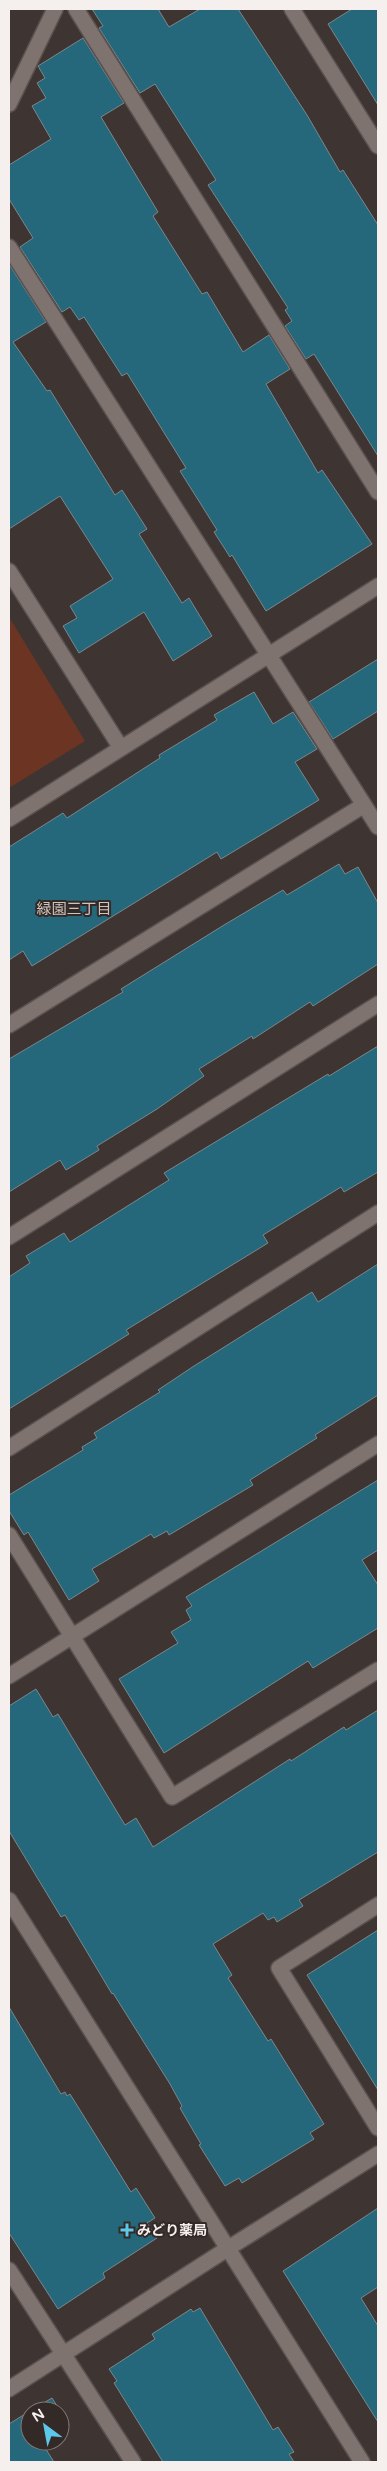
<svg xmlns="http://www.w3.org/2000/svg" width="387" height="2471" font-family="'Varela Round','Noto Sans JP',sans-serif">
	<rect width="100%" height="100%" fill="#3e3431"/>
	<path fill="#6c3423" d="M 9,617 L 85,741 L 9,788 Z"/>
	<path fill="#26687b" stroke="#7b878b" d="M 92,9 L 158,9 L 169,27 L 200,9 L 238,9 L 307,115 L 340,172 L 343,170 L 378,225 L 378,456 L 314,354 L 306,359 L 285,326 L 292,321 L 285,310 L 288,308 L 208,185 L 216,180 L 155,84 L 140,93 L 99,28 L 103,26 Z
		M 352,9 L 378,9 L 378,105 L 328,24 Z
		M 83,38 L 124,103 L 101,117 L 158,212 L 153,216 L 202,294 L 207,292 L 243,352 L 269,335 L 290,369 L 266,384 L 318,473 L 322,470 L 372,544 L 266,611 L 232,555 L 230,557 L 214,532 L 217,530 L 180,471 L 186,468 L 127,373 L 122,376 L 84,317 L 79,320 L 70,307 L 62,312 L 20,247 L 33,238 L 9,199 L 9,165 L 51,139 L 32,106 L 46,98 L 37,83 L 45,78 L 38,66 Z
		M 9,264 L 46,322 L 13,342 L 47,391 L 50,390 L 115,495 L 122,490 L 147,529 L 139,534 L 182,603 L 189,598 L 212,636 L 173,661 L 144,612 L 79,653 L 63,626 L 77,618 L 70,606 L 113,579 L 60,496 L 9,529 Z
		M 378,659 L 378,711 L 333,739 L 309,702 Z
		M 254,692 L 273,724 L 293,712 L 317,749 L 295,762 L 319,800 L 221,859 L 217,852 L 32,966 L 23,951 L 9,960 L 9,847 L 63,813 L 67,818 L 160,758 L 159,755 L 217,720 L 214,715 Z
		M 339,864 L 345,874 L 358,867 L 378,903 L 378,964 L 313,1006 L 310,1002 L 253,1039 L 252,1036 L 199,1069 L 204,1076 L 157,1109 L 97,1146 L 99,1150 L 66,1170 L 60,1160 L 9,1192 L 9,1059 L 123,992 L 121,989 L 224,925 L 283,890 L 287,895 Z
		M 378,1046 L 378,1172 L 344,1192 L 341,1187 L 263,1235 L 268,1243 L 126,1330 L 129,1334 L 9,1409 L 9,1277 L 30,1263 L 26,1256 L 64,1233 L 70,1242 L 169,1180 L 164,1173 L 328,1074 L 329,1076 Z
		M 378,1264 L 378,1395 L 315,1435 L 317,1438 L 250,1480 L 253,1485 L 169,1535 L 167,1531 L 154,1538 L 151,1534 L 92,1569 L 99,1581 L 69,1600 L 28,1532 L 24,1535 L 9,1511 L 9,1495 L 83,1450 L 82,1447 L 97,1438 L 94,1433 L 160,1392 L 158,1390 L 194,1366 L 312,1292 L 318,1302 Z
		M 378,1480 L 378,1550 L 362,1560 L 378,1585 L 378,1628 L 313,1668 L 308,1661 L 164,1753 L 119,1679 L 178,1643 L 171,1632 L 191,1620 L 186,1610 L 192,1606 L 186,1597 Z
		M 36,1689 L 53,1717 L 58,1714 L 125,1825 L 136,1818 L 153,1847 L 290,1759 L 291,1761 L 344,1727 L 346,1730 L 378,1710 L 378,1852 L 299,1900 L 303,1906 L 277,1922 L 274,1917 L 268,1920 L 263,1913 L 213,1944 L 232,1975 L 228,1978 L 268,2041 L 271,2039 L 324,2124 L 310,2133 L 314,2139 L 242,2183 L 239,2178 L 225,2186 L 199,2145 L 201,2144 L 180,2108 L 182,2106 L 170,2084 L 113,1993 L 112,1994 L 65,1915 L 61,1917 L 9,1831 L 9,1706 Z
		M 378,1930 L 378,2090 L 307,1975 Z
		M 9,2007 L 61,2094 L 65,2092 L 67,2096 L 70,2094 L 131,2192 L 136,2188 L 155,2218 L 147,2223 L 157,2238 L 103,2273 L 105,2278 L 58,2309 L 9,2233 Z
		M 378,2208 L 378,2287 L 361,2298 L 378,2326 L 378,2422 L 283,2271 Z
		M 200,2308 L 273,2430 L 278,2427 L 294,2452 L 289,2454 L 294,2462 L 163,2462 L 114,2383 L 117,2381 L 109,2369 L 155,2339 L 152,2334 L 191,2309 L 193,2312 Z
		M 52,2398 L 69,2425 L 60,2431 L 60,2411 L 30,2411 Z
		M 30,2411 L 30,2441 L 45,2441 L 42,2443 L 54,2462 L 9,2462 L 9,2424 Z"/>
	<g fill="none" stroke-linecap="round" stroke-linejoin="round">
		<defs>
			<path id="street" d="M 76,9 L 378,492
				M 292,9 L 378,146
				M 9,104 L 55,9
				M 9,247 L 378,827
				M 9,571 L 121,748
				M 9,819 L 378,586
				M 9,1025 L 364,805
				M 9,1237 L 378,1004
				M 9,1448 L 378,1213
				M 9,1535 L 172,1797 L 378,1670
				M 9,1676 L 378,1444
				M 378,1905 L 279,1968 L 378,2128
				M 9,2270 L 133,2462
				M 9,2389 L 227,2249"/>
			<path id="secondary" d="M 9,1900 L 362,2462
				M 227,2249 L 378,2154"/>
		</defs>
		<use href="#street" stroke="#5a5250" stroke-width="18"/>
		<use href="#secondary" stroke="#5a5250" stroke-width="18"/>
		<use href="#street" stroke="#7f7370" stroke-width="15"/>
		<use href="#secondary" stroke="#7f7370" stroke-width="15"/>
	</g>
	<path fill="#5cc7e8" stroke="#332a27" stroke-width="2" d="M124.5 2222.5h5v5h5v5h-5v5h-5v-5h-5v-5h5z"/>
	<g text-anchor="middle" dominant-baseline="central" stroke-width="4" stroke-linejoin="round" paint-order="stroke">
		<g font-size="14" font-weight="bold" fill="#f5efed" stroke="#332a27" text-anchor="start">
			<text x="137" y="2230">みどり薬局</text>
		</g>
		<g font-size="15" fill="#d0c3bf" stroke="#332a27">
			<text x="74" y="909">緑園三丁目</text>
		</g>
	</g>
	<rect width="387" height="2471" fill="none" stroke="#f5efed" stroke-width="20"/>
	<g transform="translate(45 2426) rotate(328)"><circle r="24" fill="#332a27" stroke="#817976"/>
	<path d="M0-4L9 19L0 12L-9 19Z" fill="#5cc7e8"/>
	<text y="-8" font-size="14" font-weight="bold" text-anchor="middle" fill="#f5efed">N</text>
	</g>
</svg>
